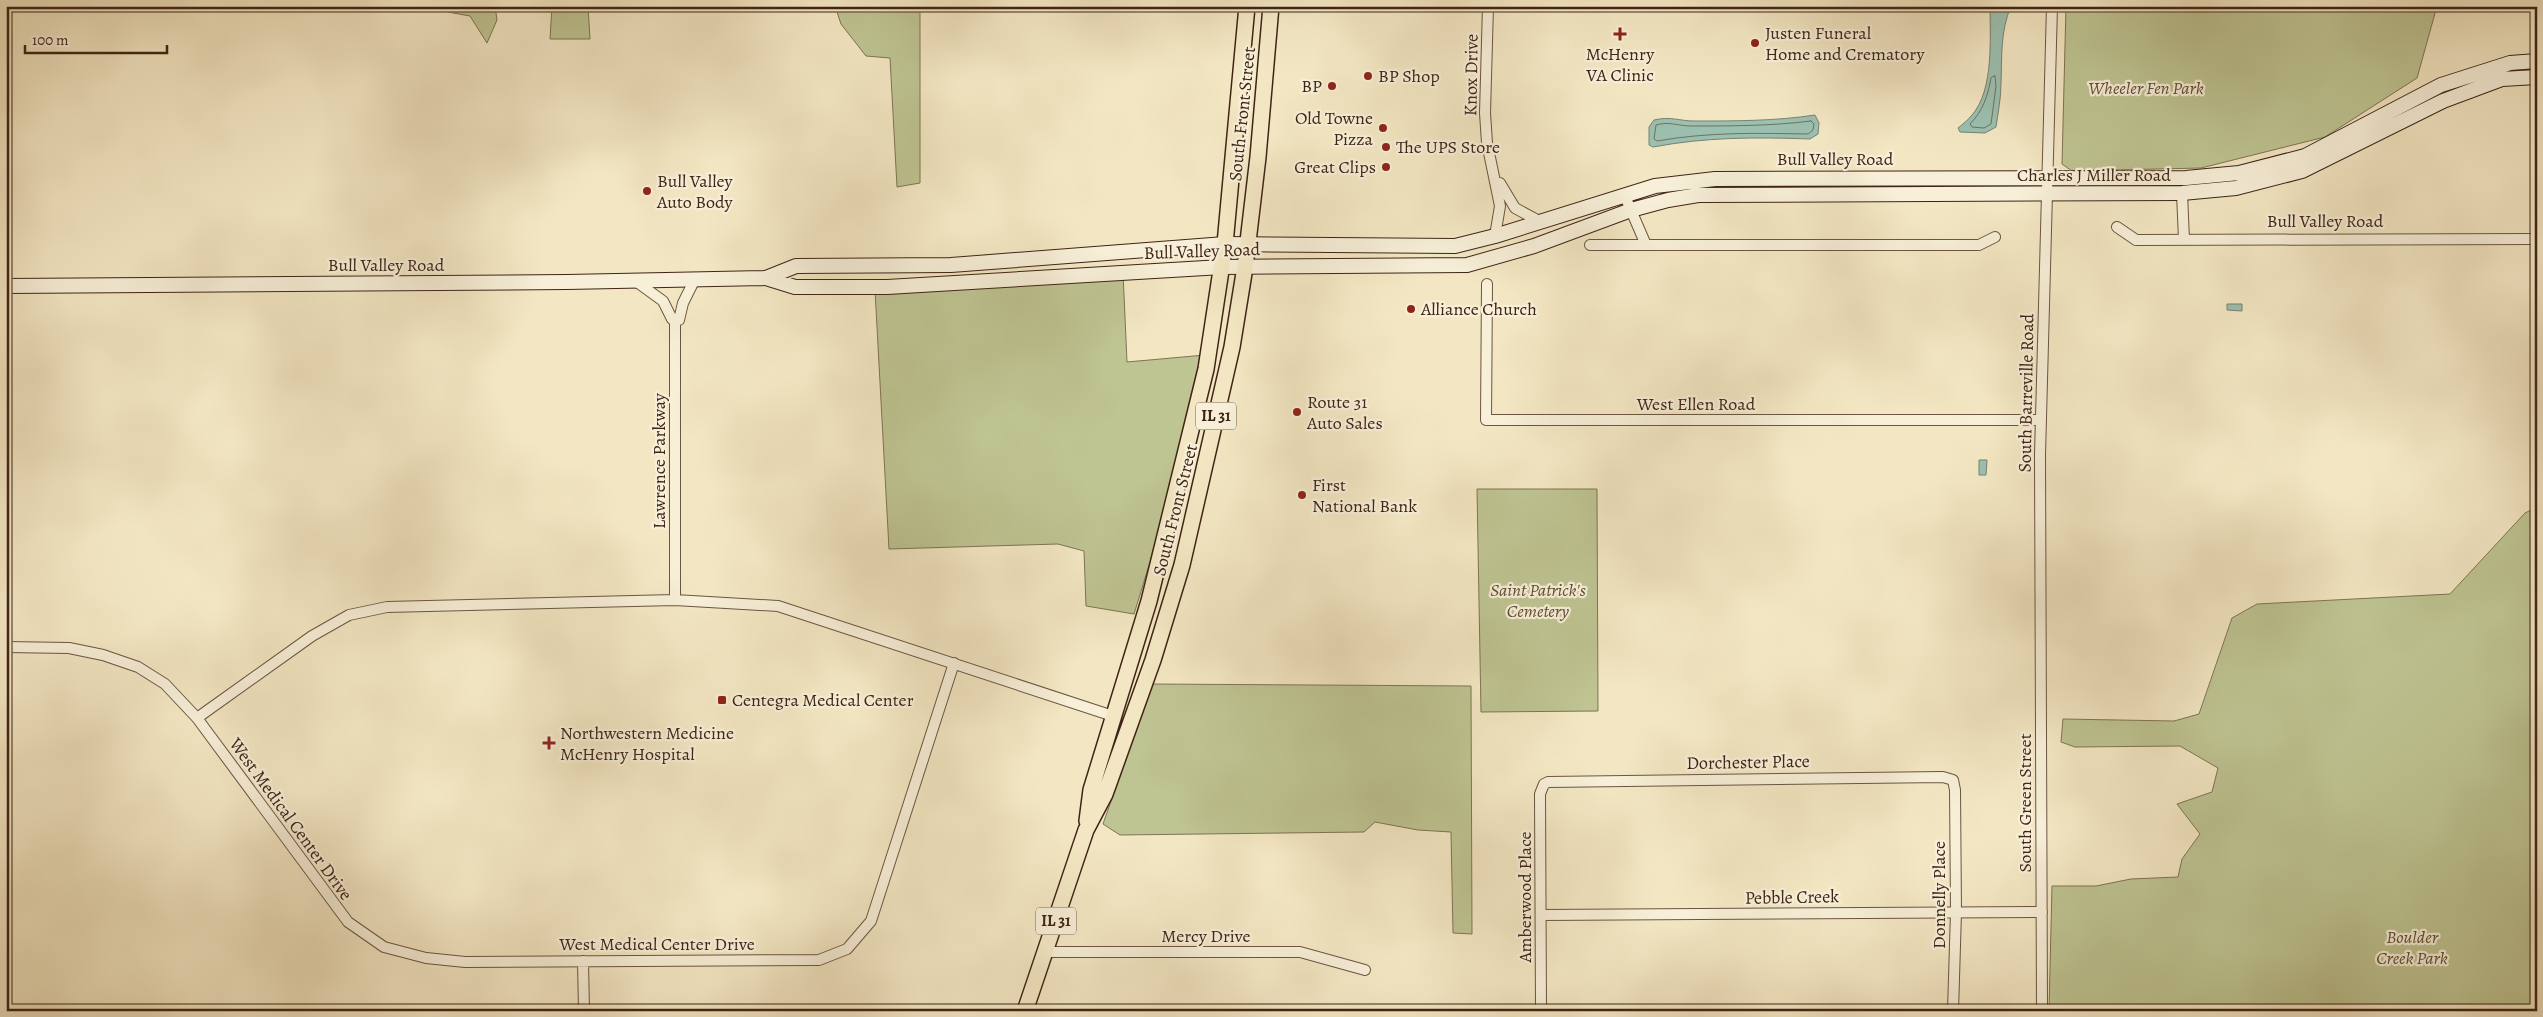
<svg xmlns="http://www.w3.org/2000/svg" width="2543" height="1017" font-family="Alegreya,serif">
	<rect width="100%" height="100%" fill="#f3e7c3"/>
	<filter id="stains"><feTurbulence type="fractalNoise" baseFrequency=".004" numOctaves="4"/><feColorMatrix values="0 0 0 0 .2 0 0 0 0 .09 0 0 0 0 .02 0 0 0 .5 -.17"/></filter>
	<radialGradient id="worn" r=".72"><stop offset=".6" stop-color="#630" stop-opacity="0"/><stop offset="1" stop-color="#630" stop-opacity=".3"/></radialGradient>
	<path fill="#bec492" stroke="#7e7454" d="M 444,6 L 495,6 L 497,20 L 487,43 L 470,16 L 448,12 Z
		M 552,6 L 588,6 L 590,39 L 550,39 Z
		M 835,6 L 920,6 L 920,183 L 897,187 L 890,58 L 866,56 L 841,24 Z
		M 2066,6 L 2437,6 L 2417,78 L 2325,137 L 2201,168 L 2072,171 L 2062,164 Z
		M 1123,273 L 1127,362 L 1205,355 L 1194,419 L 1134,614 L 1086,606 L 1084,551 L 1058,544 L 889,549 L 875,290 Z
		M 1477,489 L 1597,489 L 1598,711 L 1481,712 Z
		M 2537,507 L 2537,1011 L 2049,1011 L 2052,886 L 2096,886 L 2131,879 L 2178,877 L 2182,859 L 2200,834 L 2177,804 L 2212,792 L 2218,768 L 2180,746 L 2075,747 L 2061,742 L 2063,719 L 2174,721 L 2199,714 L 2232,618 L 2257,604 L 2450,594 L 2525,513 Z
		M 1152,684 L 1471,686 L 1472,934 L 1453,933 L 1451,832 L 1418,830 L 1375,822 L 1364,832 L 1120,835 L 1103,824 Z"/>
	<path fill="#9cc0b0" stroke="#778272" d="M 1990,6 L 2011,6 C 2000,32 2002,57 2001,84 C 2001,98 1998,113 1996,127 L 1985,133 L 1960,132 L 1958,128 C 1963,124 1968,120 1972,115 C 1994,90 1990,38 1990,6 Z
		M 1815,115 L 1819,123 L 1818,134 L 1810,139 C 1756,137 1706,137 1653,147 L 1649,145 L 1649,127 L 1654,120 C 1672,116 1678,121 1695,121 C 1736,121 1776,121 1815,115 Z
		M 2227,304 L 2242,304 L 2242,311 L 2227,310 Z
		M 1979,460 L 1987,460 L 1986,475 L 1979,475 Z"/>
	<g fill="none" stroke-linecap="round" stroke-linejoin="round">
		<path stroke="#6e7263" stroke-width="1" d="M 1995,76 L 1996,86 L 1991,124 L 1984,128 L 1972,127 L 1970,124 C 1983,111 1988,95 1991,78 Z
			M 1811,121 L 1814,124 L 1813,130 L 1808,134 C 1757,133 1708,132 1657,141 L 1654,139 L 1656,125 C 1669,121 1678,126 1691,126 C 1731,126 1771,126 1811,121 Z"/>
		<defs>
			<path id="street" d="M 1488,6 L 1485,113 L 1487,143 L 1500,206 L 1495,236
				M 1500,183 L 1515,208 L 1539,221
				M 2182,193 L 2184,240
				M 1624,194 L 1646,245 L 1979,245 L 1995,237
				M 2117,227 L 2136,240 L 2537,239
				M 1590,245 L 1646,245
				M 634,280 L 663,301 L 672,319 L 675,321 L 675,600
				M 1487,284 L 1486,420 L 2041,420
				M 675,321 L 679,320 L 683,303 L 695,279
				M 6,647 L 69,648 L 103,655 L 138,667 L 165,684 L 197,718 L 348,922 L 384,947 L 426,958 L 465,962 L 819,960 L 847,949 L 871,921 L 954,663
				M 197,718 L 312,636 L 349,615 L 387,607 L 675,600 L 778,606 L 1113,716
				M 1541,915 L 2042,912
				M 1046,952 L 1300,952 L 1365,970
				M 583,961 L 584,1011
				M 1541,1011 L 1540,794 L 1544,784 L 1548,782 L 1943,777 L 1953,780 L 1955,790 L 1956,912 L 1953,1011
				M 2042,1011 L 2040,455 L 2052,6"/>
			<path id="secondary" d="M 766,278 L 796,266 L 951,265 L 1225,244 L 1455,246 L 1495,236 L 1655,186 L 1715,179 L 2186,178 L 2239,173 L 2305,156 L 2441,85 L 2510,63 L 2537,61
				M 6,286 L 567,282 L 766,278 L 795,287 L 887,287 L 1222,267 L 1467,265 L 1534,246 L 1631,210 L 1668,200 L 1698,195 L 2182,193 L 2236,188 L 2302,171 L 2443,101 L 2502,79 L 2537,77"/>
			<path id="primary" d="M 1087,821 L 1091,790 L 1149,601 L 1206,369 L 1225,244 L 1247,6
				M 1025,1011 L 1086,830 L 1105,794 L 1153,660 L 1182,565 L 1232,347 L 1245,267 L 1258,157 L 1271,6"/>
		</defs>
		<use href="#street" stroke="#6c5541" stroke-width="12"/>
		<use href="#secondary" stroke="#3f2416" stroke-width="16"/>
		<use href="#primary" stroke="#3f2416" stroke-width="18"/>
		<use href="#street" stroke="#f7efd8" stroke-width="10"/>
		<use href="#secondary" stroke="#f7efd8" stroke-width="14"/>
		<use href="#primary" stroke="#f3e7c3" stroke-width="15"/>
	</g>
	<g fill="#8f2418" stroke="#f7efd8" stroke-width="2">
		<path d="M1617.5 26.5h5v5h5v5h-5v5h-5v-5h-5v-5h5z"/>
		<circle cx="1755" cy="43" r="5"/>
		<circle cx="1368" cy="76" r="5"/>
		<circle cx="1332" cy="86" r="5"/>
		<circle cx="1383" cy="128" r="5"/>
		<circle cx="1386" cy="147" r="5"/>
		<circle cx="1386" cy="167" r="5"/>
		<circle cx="647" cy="191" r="5"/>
		<circle cx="1411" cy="309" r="5"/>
		<circle cx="1297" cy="412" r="5"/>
		<circle cx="1302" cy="495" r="5"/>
		<rect x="717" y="695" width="10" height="10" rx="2.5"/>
		<path d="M546.5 735.5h5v5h5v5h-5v5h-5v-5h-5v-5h5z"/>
	</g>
	<g text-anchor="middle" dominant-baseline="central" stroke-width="4.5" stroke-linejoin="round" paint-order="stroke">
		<g fill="#f7efd8" stroke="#766150" stroke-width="1">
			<rect x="1196" y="402.5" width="40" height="27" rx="4"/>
			<rect x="1036" y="907.5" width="40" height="27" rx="4"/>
		</g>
		<g font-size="16" font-weight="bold" fill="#3f2416">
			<text x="1216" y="416">IL 31</text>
			<text x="1056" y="921">IL 31</text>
		</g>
		<g font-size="18" fill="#3f2416" stroke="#f7efd8" text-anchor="start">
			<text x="1765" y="33">Justen Funeral<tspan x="1765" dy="21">Home and Crematory</tspan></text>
			<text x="1620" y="54" text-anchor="middle">McHenry<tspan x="1620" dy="21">VA Clinic</tspan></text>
			<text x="1378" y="76">BP Shop</text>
			<text x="1322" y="86" text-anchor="end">BP</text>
			<text x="1373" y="118" text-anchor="end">Old Towne<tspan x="1373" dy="21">Pizza</tspan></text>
			<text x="1396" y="147">The UPS Store</text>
			<text x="1376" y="167" text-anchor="end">Great Clips</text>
			<text x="657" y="181">Bull Valley<tspan x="657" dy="21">Auto Body</tspan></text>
			<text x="1421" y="309">Alliance Church</text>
			<text x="1307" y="402">Route 31<tspan x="1307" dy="21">Auto Sales</tspan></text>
			<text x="1312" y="485">First<tspan x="1312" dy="21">National Bank</tspan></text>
			<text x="732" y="700">Centegra Medical Center</text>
			<text x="560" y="733">Northwestern Medicine<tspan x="560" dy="21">McHenry Hospital</tspan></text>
		</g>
		<g font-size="18" fill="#3f2416" stroke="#f7efd8">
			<text transform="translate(1471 75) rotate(-89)">Knox Drive</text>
			<text transform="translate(1242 114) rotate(-84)">South Front Street</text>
			<text x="1835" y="159">Bull Valley Road</text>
			<text x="2094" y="175">Charles J Miller Road</text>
			<text x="2325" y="221">Bull Valley Road</text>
			<text transform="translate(1202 251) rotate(-2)">Bull Valley Road</text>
			<text x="386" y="265">Bull Valley Road</text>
			<text transform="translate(2026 393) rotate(-89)">South Barreville Road</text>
			<text x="1696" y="404">West Ellen Road</text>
			<text transform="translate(659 461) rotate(-90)">Lawrence Parkway</text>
			<text transform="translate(1175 510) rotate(-76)">South Front Street</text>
			<text transform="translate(1748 762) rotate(-1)">Dorchester Place</text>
			<text transform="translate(2025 803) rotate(-90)">South Green Street</text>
			<text transform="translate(291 819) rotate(54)">West Medical Center Drive</text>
			<text transform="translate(1939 895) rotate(-90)">Donnelly Place</text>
			<text transform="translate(1525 897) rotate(-90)">Amberwood Place</text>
			<text transform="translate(1792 897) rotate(-1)">Pebble Creek</text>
			<text x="1206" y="936">Mercy Drive</text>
			<text x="657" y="944">West Medical Center Drive</text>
		</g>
		<g font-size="18" font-style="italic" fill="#5f4c35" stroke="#f7efd8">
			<text x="2146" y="88">Wheeler Fen Park</text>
			<text x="1538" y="590">Saint Patrick's<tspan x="1538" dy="21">Cemetery</tspan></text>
			<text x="2412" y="937">Boulder<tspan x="2412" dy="21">Creek Park</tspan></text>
		</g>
	</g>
	<rect width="2543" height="1017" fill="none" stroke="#f3e7c3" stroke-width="25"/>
	<rect x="8" y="8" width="2528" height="1002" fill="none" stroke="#3f2416" stroke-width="2.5"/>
	<rect x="12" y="12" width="2518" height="992" fill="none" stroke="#3f2416"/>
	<path d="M25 45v8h142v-8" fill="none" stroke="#3f2416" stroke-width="2.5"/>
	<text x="32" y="45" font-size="15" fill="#3f2416" stroke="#f7efd8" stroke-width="4" paint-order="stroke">100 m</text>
	<rect width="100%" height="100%" filter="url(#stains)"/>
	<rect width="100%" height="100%" fill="url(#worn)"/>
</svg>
